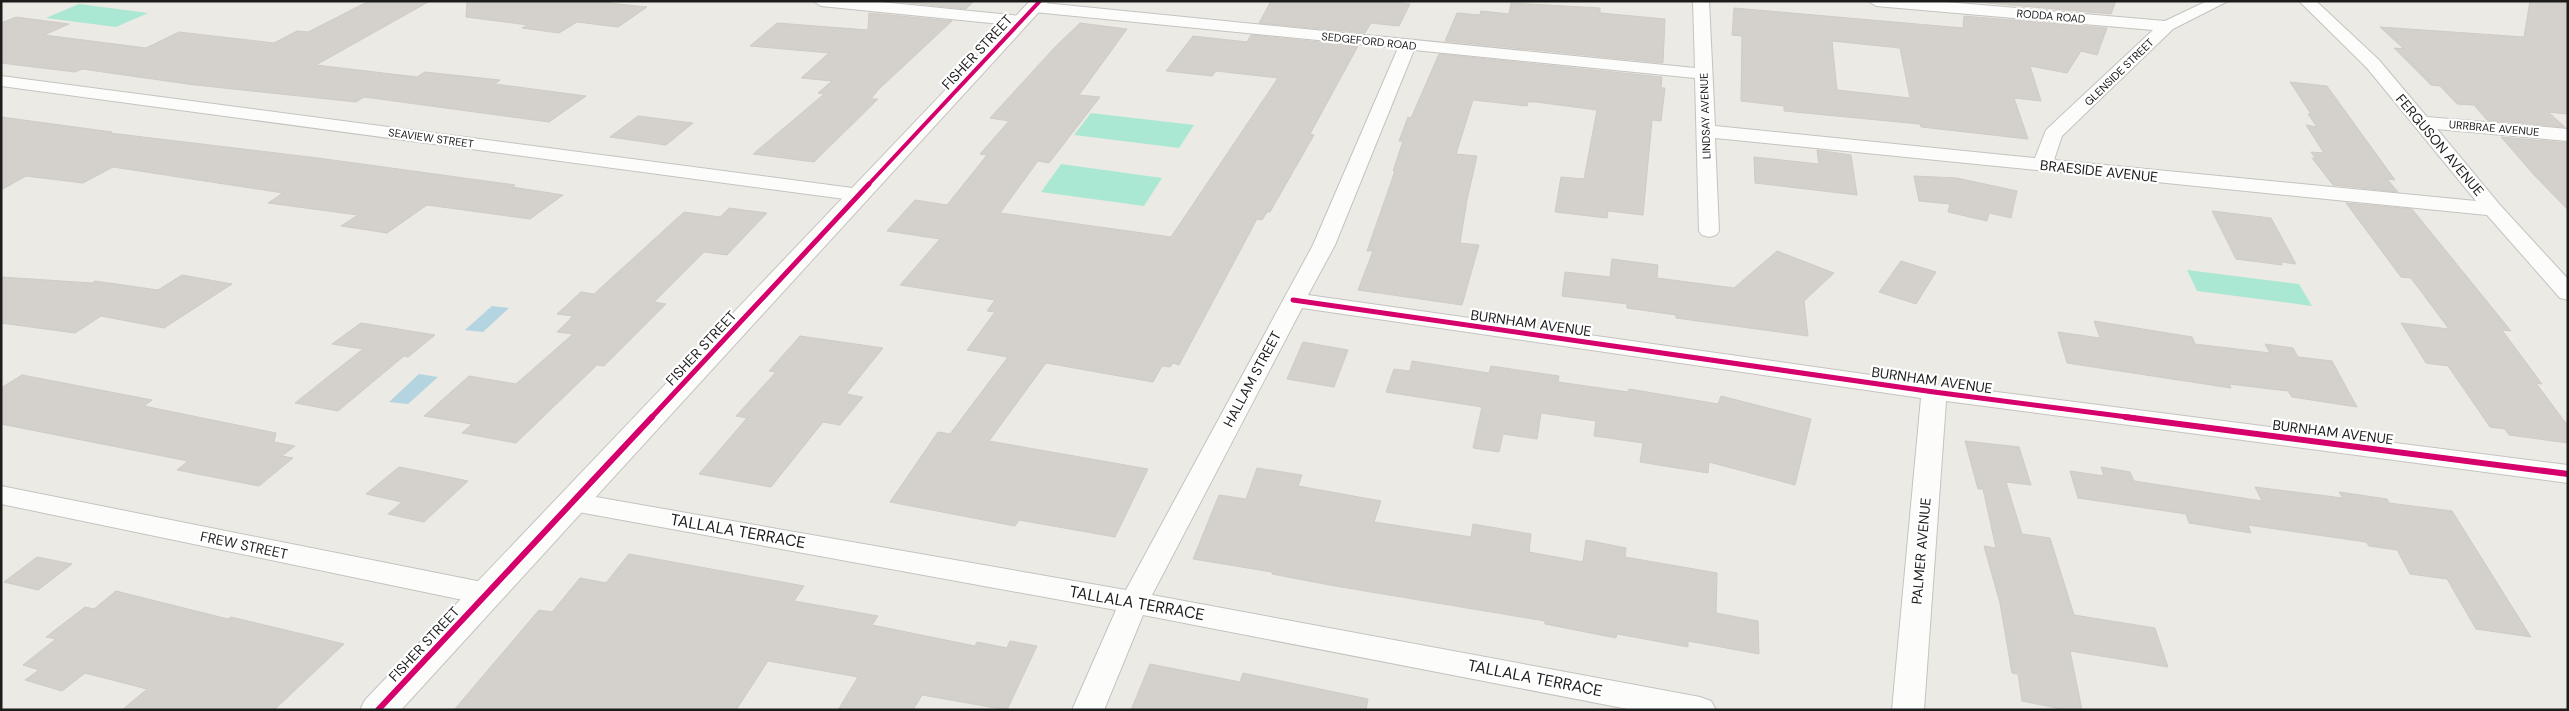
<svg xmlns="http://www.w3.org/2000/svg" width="2569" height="711" font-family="'DM Sans',sans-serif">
	<rect width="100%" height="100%" fill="#eceae4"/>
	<path fill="#abe8d4" d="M 79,4 L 148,13 L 116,27 L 46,18 Z
		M 1091,113 L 1194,125 L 1179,148 L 1074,135 Z
		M 1061,164 L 1162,178 L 1144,206 L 1041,192 Z
		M 2187,270 L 2299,284 L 2312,306 L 2197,291 Z"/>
	<path fill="#b4d4e2" d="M 492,306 L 509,308 L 483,332 L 465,330 Z
		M 419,374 L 438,377 L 408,404 L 389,402 Z"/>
	<path fill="#d4d1cc" stroke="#cfcbc5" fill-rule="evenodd" d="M 369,1 L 430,1 L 316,65 L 417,77 L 425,72 L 500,80 L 495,84 L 586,96 L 549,122 L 364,97 L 356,102 L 195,85 L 82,69 L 75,72 L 1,63 L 1,23 L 16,17 L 69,24 L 44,35 L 146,48 L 179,32 L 274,43 L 297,31 L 308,32 Z
		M 467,1 L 612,1 L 609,3 L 647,7 L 618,27 L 577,22 L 559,33 L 522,28 L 528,25 L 466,17 Z
		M 892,1 L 974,1 L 966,9 Z
		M 1271,1 L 1386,1 L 1410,4 L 1399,26 L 1371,23 L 1365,33 L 1259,23 Z
		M 1965,1 L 2116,1 L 2111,14 Z
		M 2530,1 L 2568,1 L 2568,114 L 2548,112 L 2565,127 L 2487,120 L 2474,105 L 2457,104 L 2440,86 L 2431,85 L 2394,48 L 2404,49 L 2380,27 L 2524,37 Z
		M 1511,3 L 1600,8 L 1600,13 L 1665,19 L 1663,63 L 1445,41 L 1457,13 L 1480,15 L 1481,11 L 1509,14 Z
		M 1734,8 L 1963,28 L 1964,16 L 2107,28 L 2097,55 L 2081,51 L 2067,73 L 2030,66 L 2041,101 L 2014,98 L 2028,139 L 1921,127 L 1920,124 L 1784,111 L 1784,106 L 1741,101 L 1742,36 L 1732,35 ZM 1832,41 L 1900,48 L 1910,98 L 1837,90 Z
		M 869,13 L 952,21 L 878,90 L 871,99 L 878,99 L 814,162 L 753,154 L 824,94 L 818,93 L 832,81 L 801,78 L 829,53 L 750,46 L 777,23 L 868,30 Z
		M 1080,23 L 1127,29 L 1079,95 L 1100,97 L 1049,163 L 1038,161 L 1000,213 L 1171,237 L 1278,78 L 1216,71 L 1212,76 L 1166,71 L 1193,36 L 1247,42 L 1251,35 L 1358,46 L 1310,134 L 1314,135 L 1270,212 L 1267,212 L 1262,220 L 1257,219 L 1179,365 L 1173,363 L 1170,367 L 1162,366 L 1153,382 L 1046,363 L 989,441 L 1148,469 L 1115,537 L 1019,520 L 1015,526 L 890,502 L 938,432 L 950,434 L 1008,357 L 967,350 L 995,312 L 987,311 L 995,300 L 900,285 L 940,239 L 887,231 L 915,200 L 947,205 L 987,155 L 980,154 L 1009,121 L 990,118 L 1055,47 Z
		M 1439,54 L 1662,77 L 1661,88 L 1665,88 L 1661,121 L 1652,120 L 1643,215 L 1608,211 L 1607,218 L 1555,212 L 1561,177 L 1584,179 L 1597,110 L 1536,102 L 1528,102 L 1527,106 L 1473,100 L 1456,154 L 1477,156 L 1467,200 L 1460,243 L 1479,245 L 1462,305 L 1358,290 L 1373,251 L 1367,251 L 1395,171 L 1393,171 L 1403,141 L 1399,141 L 1408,117 L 1411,118 Z
		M 2290,82 L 2327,86 L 2395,180 L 2387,179 L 2398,192 L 2333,185 L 2312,158 L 2316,159 L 2311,152 L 2324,153 L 2306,125 L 2317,127 L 2308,114 L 2311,114 Z
		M 638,116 L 693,123 L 666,145 L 610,137 Z
		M 1,117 L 112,132 L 110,133 L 318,158 L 515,185 L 512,187 L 563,195 L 530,219 L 427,205 L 387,233 L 341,226 L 358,215 L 268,203 L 283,193 L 113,167 L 83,183 L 26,176 L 1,190 Z
		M 2501,137 L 2568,143 L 2568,210 L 2534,175 Z
		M 1817,150 L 1851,155 L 1857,195 L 1755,183 L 1754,157 L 1819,164 Z
		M 1914,176 L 1957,178 L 2017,191 L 2011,218 L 1989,213 L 1987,221 L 1948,212 L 1950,204 L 1919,201 Z
		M 2346,203 L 2412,209 L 2511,331 L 2502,330 L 2542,384 L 2536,383 L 2568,426 L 2568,443 L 2509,435 L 2505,429 L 2490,427 L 2448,366 L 2426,363 L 2401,323 L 2449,329 L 2411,278 L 2401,277 Z
		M 729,208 L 767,213 L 727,255 L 704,252 L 654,302 L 666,304 L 604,366 L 597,365 L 516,443 L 462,433 L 472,424 L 424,416 L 469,376 L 516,384 L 573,334 L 557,332 L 573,316 L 557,314 L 581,292 L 594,294 L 684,212 L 720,217 Z
		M 2212,211 L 2271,218 L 2296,264 L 2281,262 L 2282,265 L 2236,259 Z
		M 1777,251 L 1834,273 L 1804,301 L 1808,336 L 1676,318 L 1676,315 L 1627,308 L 1627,304 L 1562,296 L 1565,272 L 1610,277 L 1612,259 L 1658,265 L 1657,278 L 1734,288 Z
		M 1901,261 L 1936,272 L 1916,304 L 1879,292 Z
		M 182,275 L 232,284 L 164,328 L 101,316 L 75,333 L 1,323 L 1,277 L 92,283 L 95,281 L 158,290 Z
		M 2094,321 L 2192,337 L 2195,344 L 2270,353 L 2265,344 L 2293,348 L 2298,357 L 2332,361 L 2357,407 L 2292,397 L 2288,391 L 2229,384 L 2231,388 L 2067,363 L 2058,332 L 2100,338 Z
		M 361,323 L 435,335 L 408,357 L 404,356 L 338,411 L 295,403 L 363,349 L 332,344 Z
		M 800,336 L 883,348 L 846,394 L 863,397 L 840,425 L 823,422 L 771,487 L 699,474 L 747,418 L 736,416 L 776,372 L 769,371 Z
		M 1303,342 L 1348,350 L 1334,387 L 1287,379 Z
		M 1412,361 L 1489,373 L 1491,366 L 1559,376 L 1558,382 L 1628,392 L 1629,389 L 1718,404 L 1721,396 L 1811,419 L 1795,485 L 1709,462 L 1708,473 L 1640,462 L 1643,443 L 1594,436 L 1596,421 L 1541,413 L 1537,439 L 1503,434 L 1499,452 L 1473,448 L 1482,407 L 1386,392 L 1394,369 L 1410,371 Z
		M 22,375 L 152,400 L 144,406 L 276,433 L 274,442 L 295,446 L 282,456 L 293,458 L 259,486 L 177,470 L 188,461 L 1,424 L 1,388 Z
		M 1965,441 L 2019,447 L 2031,485 L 2006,482 L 2022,534 L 2050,538 L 2074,615 L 2155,628 L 2168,667 L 2070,651 L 2082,710 L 2066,710 L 2022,701 L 2018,674 L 2012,673 L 2000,603 L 1984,546 L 1996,548 L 1983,489 L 1978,489 Z
		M 399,467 L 425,472 L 468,481 L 424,522 L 388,514 L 402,502 L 366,494 Z
		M 2101,467 L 2130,472 L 2134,481 L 2262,501 L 2255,487 L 2343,498 L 2339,492 L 2387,499 L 2389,503 L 2452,511 L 2531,637 L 2476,629 L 2447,579 L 2410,574 L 2397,550 L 2369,546 L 2366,542 L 2248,525 L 2251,533 L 2189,523 L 2186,514 L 2078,498 L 2070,471 L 2104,476 Z
		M 1257,468 L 1302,475 L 1298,486 L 1381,501 L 1374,522 L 1471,537 L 1473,524 L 1531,534 L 1529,552 L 1583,562 L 1586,540 L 1626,548 L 1625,557 L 1717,573 L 1716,613 L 1758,621 L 1759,654 L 1688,641 L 1688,647 L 1617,634 L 1616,638 L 1545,624 L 1545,621 L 1335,586 L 1272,574 L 1272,572 L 1193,559 L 1219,495 L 1246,499 Z
		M 629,554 L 804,586 L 794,601 L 878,616 L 872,625 L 975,646 L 977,642 L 1007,648 L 1010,641 L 1037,646 L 1007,710 L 922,695 L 913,710 L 838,710 L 858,677 L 768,661 L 736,710 L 454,710 L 539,610 L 552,612 L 580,578 L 606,583 Z
		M 37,557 L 72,564 L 38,590 L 4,582 Z
		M 116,591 L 228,619 L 231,617 L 344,644 L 274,710 L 122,710 L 147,689 L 85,673 L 62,691 L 25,680 L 39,670 L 23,665 L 56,639 L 46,637 L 85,607 L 94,609 Z
		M 1150,664 L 1240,682 L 1243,673 L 1368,699 L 1366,710 L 1131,710 Z"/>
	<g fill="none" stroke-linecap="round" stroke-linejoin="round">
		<defs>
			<path id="minor" d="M 813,1 L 871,1 L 1020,16 L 1028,21 L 1020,26 L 821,6 Z
				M 1693,1 L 1709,1 L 1715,126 L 2035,158 L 2046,130 L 2153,30 L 1876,6 L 1868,1 L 1935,1 L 2165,21 L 2207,1 L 2228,1 L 2173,29 L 2062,136 L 2054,160 L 2476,201 L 2367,68 L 2299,1 L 2316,1 L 2379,60 L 2427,117 L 2568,129 L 2568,141 L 2437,129 L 2500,205 L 2568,279 L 2568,300 L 2560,298 L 2487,215 L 1715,138 L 1719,231 L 1716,235 L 1709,237 L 1702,235 L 1699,231 L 1695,78 L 1414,50 L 1335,245 L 1308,295 L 1934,384 L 2568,465 L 2568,483 L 1946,401 L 1924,710 L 1892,710 L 1921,398 L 1302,308 L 1152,595 L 1700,697 L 1711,701 L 1716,710 L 1633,710 L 1143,615 L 1104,710 L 1072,710 L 1116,610 L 573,511 L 563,509 L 559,502 L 563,495 L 573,493 L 1126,590 L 1313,245 L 1398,48 L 1034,12 L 1028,10 L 1026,7 L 1028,4 L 1034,2 L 1695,68 Z
				M 1,76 L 860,189 L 867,191 L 870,195 L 867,199 L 860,201 L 1,86 Z
				M 1,486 L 487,583 L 497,586 L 502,594 L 497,602 L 487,605 L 1,504 Z"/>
			<path id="tertiary" d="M 1030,1 L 1049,1 L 401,710 L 360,710 L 365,700 Z"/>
		</defs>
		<use href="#minor" stroke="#c4c3c0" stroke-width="2"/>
		<use href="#tertiary" stroke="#c4c3c0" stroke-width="2"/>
		<use href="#minor" fill="#fcfcfb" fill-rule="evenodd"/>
		<use href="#tertiary" fill="#fcfcfb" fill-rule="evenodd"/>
		<defs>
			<path id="cycleway-far2" d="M 868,185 L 1040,1"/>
			<path id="cycleway-far1" d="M 1293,300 L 1934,392 L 2135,418
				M 651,418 L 869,184"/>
			<path id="cycleway" d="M 2125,417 L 2568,474
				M 378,710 L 652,417"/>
		</defs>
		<use href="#cycleway-far2" stroke="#fff" stroke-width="6"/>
		<use href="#cycleway-far1" stroke="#fff" stroke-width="8"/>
		<use href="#cycleway" stroke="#fff" stroke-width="9"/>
		<use href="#cycleway-far2" stroke="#d6006c" stroke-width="4"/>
		<use href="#cycleway-far1" stroke="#d6006c" stroke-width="5"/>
		<use href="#cycleway" stroke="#d6006c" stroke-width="6"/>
	</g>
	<g text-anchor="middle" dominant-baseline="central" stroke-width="4.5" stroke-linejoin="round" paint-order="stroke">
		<g font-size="11" fill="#1c1c1c" stroke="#fff">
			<text transform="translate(2051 16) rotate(5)">RODDA ROAD</text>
			<text transform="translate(1369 41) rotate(6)">SEDGEFORD ROAD</text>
			<text transform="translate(2119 72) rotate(-44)">GLENSIDE STREET</text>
			<text transform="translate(1705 116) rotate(-92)">LINDSAY AVENUE</text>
			<text transform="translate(2494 128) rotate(5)">URRBRAE AVENUE</text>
			<text transform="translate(431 138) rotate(8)">SEAVIEW STREET</text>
		</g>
		<g font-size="14" fill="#1c1c1c" stroke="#fff">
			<text transform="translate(977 52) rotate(-47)">FISHER STREET</text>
			<text transform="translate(2440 145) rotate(50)">FERGUSON AVENUE</text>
			<text transform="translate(2099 171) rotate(6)">BRAESIDE AVENUE</text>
			<text transform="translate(1531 323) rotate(8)">BURNHAM AVENUE</text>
			<text transform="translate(701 348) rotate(-47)">FISHER STREET</text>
			<text transform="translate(1252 379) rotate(-62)">HALLAM STREET</text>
			<text transform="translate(1932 380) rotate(8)">BURNHAM AVENUE</text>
			<text transform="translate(2333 432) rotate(7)">BURNHAM AVENUE</text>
			<text transform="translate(244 545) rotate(12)">FREW STREET</text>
			<text transform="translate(1921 551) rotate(-85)">PALMER AVENUE</text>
			<text transform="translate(424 644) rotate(-47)">FISHER STREET</text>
		</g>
		<g font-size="16" fill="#1c1c1c" stroke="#fff">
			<text transform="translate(738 531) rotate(10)">TALLALA TERRACE</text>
			<text transform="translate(1137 603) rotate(10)">TALLALA TERRACE</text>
			<text transform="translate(1535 678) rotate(11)">TALLALA TERRACE</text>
		</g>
	</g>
	<rect width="2569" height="711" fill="none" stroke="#1c1c1c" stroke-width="5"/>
</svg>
